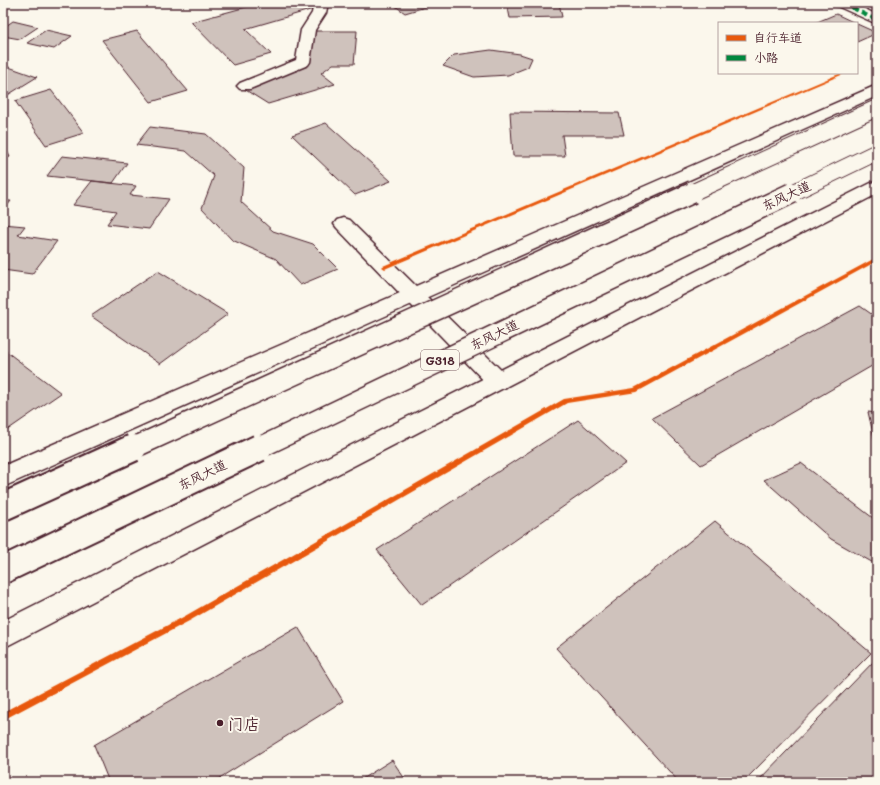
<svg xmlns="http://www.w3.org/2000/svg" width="880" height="785" font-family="Mali,'LXGW WenKai TC',sans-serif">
	<rect width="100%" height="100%" fill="#fbf7ec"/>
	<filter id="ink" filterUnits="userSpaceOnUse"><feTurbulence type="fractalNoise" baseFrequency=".025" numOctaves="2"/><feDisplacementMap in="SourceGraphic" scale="8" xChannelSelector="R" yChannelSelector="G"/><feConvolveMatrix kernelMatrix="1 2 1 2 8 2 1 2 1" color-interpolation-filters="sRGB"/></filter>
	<g filter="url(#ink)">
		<path fill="#cfc2bc" stroke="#4a1f2b" d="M 261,3 L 311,3 L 317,8 L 245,29 L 271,54 L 233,65 L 191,22 Z
			M 391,3 L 439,3 L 405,13 Z
			M 507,3 L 559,3 L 562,17 L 510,18 Z
			M 836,14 L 855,23 L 815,23 Z
			M 13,21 L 38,27 L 20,39 L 3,36 L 3,28 Z
			M 857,24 L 877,33 L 857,42 Z
			M 46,30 L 72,36 L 54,49 L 27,43 Z
			M 137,31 L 188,91 L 151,102 L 102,40 Z
			M 314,31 L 357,31 L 354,64 L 333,64 L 321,73 L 335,84 L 268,104 L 244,89 L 308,63 Z
			M 491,50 L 520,54 L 532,58 L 528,67 L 508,75 L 474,77 L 443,66 L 454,55 Z
			M 3,65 L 37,77 L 6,96 L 3,95 Z
			M 51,90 L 84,133 L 46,145 L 15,101 Z
			M 510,112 L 619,113 L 624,135 L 562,135 L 565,156 L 513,156 Z
			M 326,123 L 391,181 L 355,195 L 292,135 Z
			M 150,127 L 206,134 L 244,168 L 241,202 L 273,231 L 313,244 L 338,269 L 300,285 L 276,259 L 232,240 L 202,208 L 214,176 L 186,151 L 136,145 Z
			M 3,143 L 10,157 L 3,159 Z
			M 62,156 L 127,163 L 113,183 L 47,176 Z
			M 92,181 L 136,186 L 130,195 L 169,199 L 149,229 L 107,224 L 116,211 L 73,205 Z
			M 3,201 L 11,201 L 3,211 Z
			M 3,224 L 25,226 L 18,235 L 57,241 L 32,274 L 3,270 Z
			M 158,271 L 228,314 L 160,364 L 91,316 Z
			M 860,306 L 877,318 L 877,363 L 701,465 L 652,418 Z
			M 3,349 L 61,393 L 3,433 Z
			M 868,412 L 877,413 L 877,442 L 875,442 Z
			M 578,420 L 626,463 L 422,605 L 377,550 Z
			M 801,463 L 877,521 L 877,565 L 831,539 L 764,480 Z
			M 715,521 L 871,653 L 743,782 L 679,782 L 556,648 Z
			M 298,627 L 343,701 L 213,782 L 109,782 L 94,745 Z
			M 877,658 L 877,782 L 757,782 Z
			M 392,760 L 407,782 L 357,782 Z"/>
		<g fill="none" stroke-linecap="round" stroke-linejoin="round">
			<defs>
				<path id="minor" d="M 314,3 L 328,3 L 326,13 L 315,30 L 310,62 L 308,65 L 250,89 L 240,89 L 237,86 L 240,83 L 296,60 L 301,30 L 312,13 Z
					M 835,3 L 853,3 L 877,15 L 877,24 L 837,6 Z
					M 343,218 L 349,220 L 506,375 L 509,381 L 506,387 L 498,389 L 490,387 L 337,228 L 334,224 L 337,220 Z"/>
				<path id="major" d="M 877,85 L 877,96 L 3,487 L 3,466 Z
					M 877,182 L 877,194 L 3,648 L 3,621 L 871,183 Z"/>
			</defs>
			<use href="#minor" stroke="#4a1f2b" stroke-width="3"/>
			<use href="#major" stroke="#4a1f2b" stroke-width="3"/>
			<use href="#minor" fill="#fbf7ec" fill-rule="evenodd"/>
			<use href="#major" fill="#fbf7ec" fill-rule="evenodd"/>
			<defs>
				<path id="highway-bridge-far2" d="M 689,194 L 877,108
					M 790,194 L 877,152"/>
				<path id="highway-bridge-far1" d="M 131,449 L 692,193
					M 257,449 L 792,193"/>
				<path id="highway-bridge" d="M 3,507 L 133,448
					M 3,570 L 259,448"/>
			</defs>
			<use href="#highway-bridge-far2" stroke="#4a1f2b" stroke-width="18" stroke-linecap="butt"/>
			<use href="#highway-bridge-far1" stroke="#4a1f2b" stroke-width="23" stroke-linecap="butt"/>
			<use href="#highway-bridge" stroke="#4a1f2b" stroke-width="30" stroke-linecap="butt"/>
			<use href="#highway-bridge-far2" stroke="#fbf7ec" stroke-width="16"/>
			<use href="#highway-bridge-far1" stroke="#fbf7ec" stroke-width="20"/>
			<use href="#highway-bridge" stroke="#fbf7ec" stroke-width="26"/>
			<path stroke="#00873e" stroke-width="3.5" stroke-dasharray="7 3.5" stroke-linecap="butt" d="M 842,3 L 877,20"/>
			<defs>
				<path id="cycleway" d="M 841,73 L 846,73 L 387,268 L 385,269 L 382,267 L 383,266 Z
					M 877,257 L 877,261 L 637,392 L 567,403 L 191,620 L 3,720 L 3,712 L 185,616 L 564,399 L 634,388 Z"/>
			</defs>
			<use href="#cycleway" stroke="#fbf7ec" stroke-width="2"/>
			<use href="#cycleway" fill="#e8590c" fill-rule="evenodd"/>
		</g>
	</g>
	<circle fill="#4a1f2b" stroke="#fbf7ec" stroke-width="1.5" cx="220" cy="723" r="4"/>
	<g text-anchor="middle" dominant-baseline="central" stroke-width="4" stroke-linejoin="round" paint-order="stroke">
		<rect fill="#fbf7ec" stroke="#7f6065" stroke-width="1" x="421" y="350" width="38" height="20" rx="3"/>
		<g font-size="12" font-weight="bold" fill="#4a1f2b">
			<text x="440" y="360">G318</text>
		</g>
		<g font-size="13" fill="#4a1f2b" stroke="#fbf7ec">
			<text transform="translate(786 195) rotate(-25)">东风大道</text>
			<text transform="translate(494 334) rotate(-26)">东风大道</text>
			<text transform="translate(202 474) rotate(-26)">东风大道</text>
		</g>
		<g font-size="16" fill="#4a1f2b" stroke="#fbf7ec" text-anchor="start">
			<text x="228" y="723">门店</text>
		</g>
	</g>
	<rect width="880" height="785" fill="none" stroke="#fbf7ec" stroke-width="16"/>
	<rect x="8" y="8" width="864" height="769" fill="none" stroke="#4a1f2b" stroke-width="1.5" filter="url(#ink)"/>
	<rect x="718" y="22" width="140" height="52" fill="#fbf7ec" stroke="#b4a19f"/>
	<rect x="726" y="35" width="20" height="6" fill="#e8590c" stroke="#b4a19f"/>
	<text x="754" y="42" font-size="12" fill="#4a1f2b">自行车道</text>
	<rect x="726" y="55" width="20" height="6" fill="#00873e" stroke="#b4a19f"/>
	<text x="754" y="62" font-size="12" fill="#4a1f2b">小路</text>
</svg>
